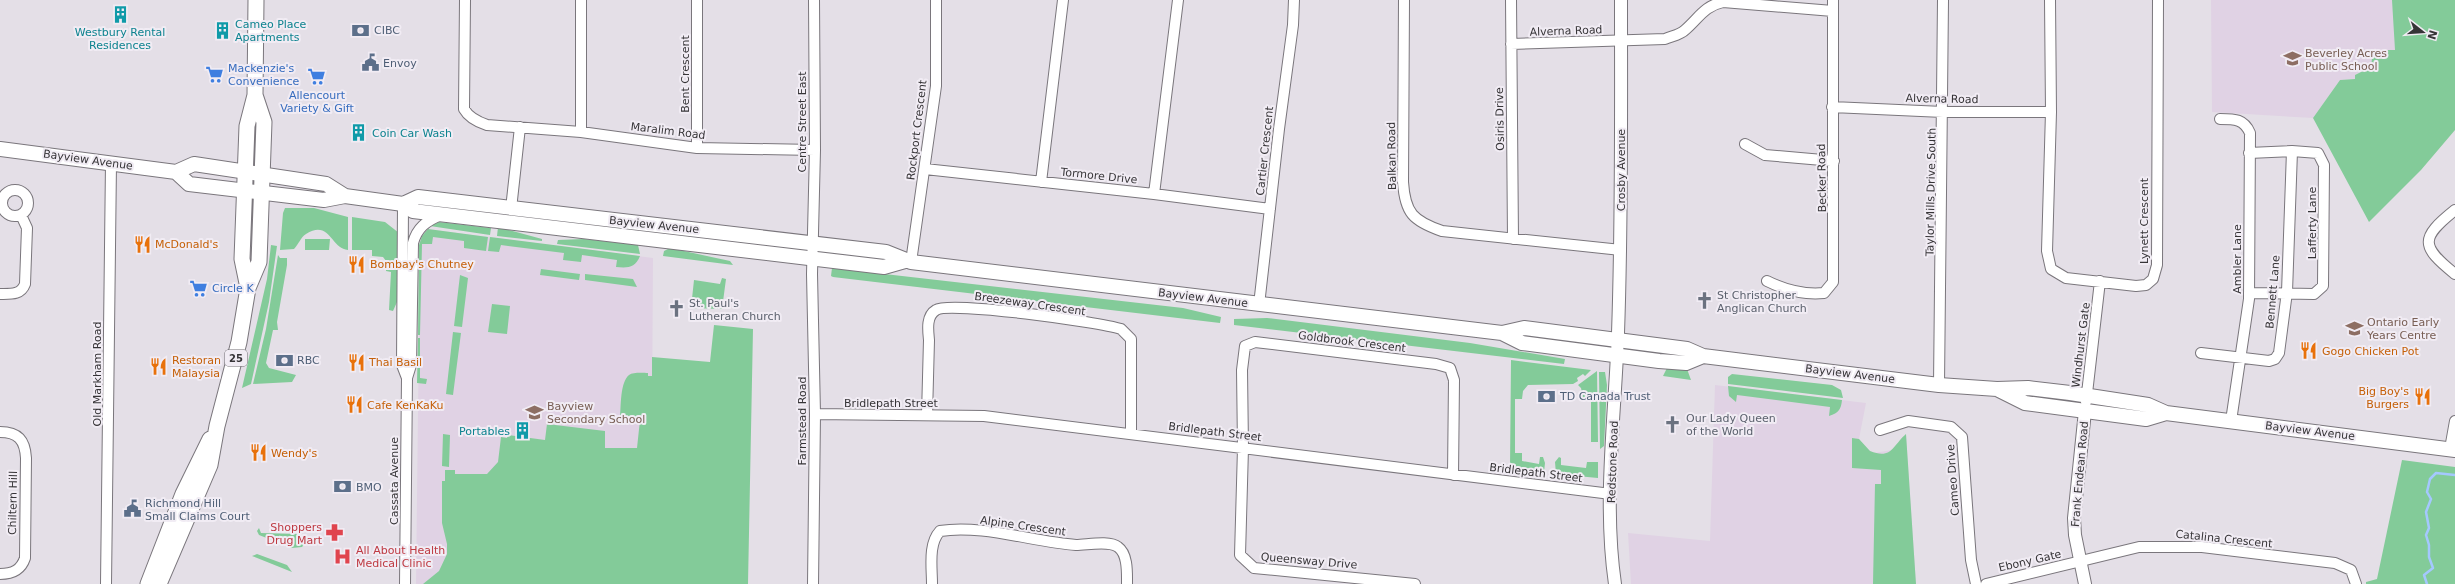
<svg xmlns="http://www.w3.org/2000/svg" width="2455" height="584" font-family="'DejaVu Sans',sans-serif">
	<rect width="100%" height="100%" fill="#e4dfe7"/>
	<path fill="#e0d2e4" d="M 2211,0 L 2394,0 L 2395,50 L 2355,75 L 2355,79 L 2340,80 L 2313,118 L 2212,112 Z
		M 434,230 L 653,258 L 652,423 L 748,584 L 416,584 L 420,242 Z
		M 1715,385 L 1866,403 L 1859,439 L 1866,449 L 1874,453 L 1892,450 L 1906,434 L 1916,584 L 1631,584 L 1628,533 L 1710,541 Z"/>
	<path fill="#83cb99" d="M 2392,0 L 2455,0 L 2455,130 L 2421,170 L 2369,222 L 2313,118 L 2340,80 L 2355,79 L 2355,75 L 2371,67 L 2373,50 L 2395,50 Z
		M 285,208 L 314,208 L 348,217 L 348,250 C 331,249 330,219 306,234 C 300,238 299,244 294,249 L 280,250 L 283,213 Z
		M 352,217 L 385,222 L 399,233 L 397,302 L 393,311 L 389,310 L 391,272 L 386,271 L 386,261 L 383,257 L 372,256 L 372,250 L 352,250 Z
		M 439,222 L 491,228 L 490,235 L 430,226 Z
		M 498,227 L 542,239 L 542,241 L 497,236 Z
		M 428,229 L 488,237 L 486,251 L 464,248 L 464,241 L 433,237 L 432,244 L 422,244 L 420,335 L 418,335 L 419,245 L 422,236 Z
		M 490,237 L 640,256 C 635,268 628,268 616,267 L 617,260 L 582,255 L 581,262 L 563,260 L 564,253 L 501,245 L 499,252 L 488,251 Z
		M 305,239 L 330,239 L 329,250 L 305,250 Z
		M 584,239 L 638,245 L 640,254 L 557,244 L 558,240 Z
		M 271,245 L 277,246 L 269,302 L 251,384 L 242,388 L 267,279 Z
		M 670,248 L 730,261 L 733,265 L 663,256 L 664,251 Z
		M 278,255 L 280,258 L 287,258 L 287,265 L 277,322 L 278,330 L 273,330 L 266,363 L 269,368 L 296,375 L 292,382 L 253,384 L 266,329 Z
		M 832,268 L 1183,308 L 1221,317 L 1220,323 L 833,277 L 831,276 Z
		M 541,269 L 580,274 L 579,280 L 540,275 Z
		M 585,274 L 633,279 L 637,287 L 585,280 Z
		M 460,275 L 468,278 L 462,327 L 454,326 Z
		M 722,278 L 726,279 L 722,309 L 691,308 L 694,280 L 720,284 Z
		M 492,304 L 510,306 L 507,334 L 488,332 Z
		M 1267,318 L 1470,343 L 1565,359 L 1564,364 L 1234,325 L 1234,319 Z
		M 714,325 L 753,329 L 748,584 L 423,584 L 439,571 L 447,554 L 447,544 L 442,523 L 442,481 L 445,481 L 445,470 L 455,470 L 455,474 L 487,474 L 498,462 L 501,437 L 507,438 L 508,435 L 545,440 L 547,424 L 605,431 L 605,448 L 637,448 L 640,420 L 620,418 C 621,407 620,382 629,375 C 633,372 643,373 648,373 L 648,376 L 652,376 L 652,357 L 710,362 Z
		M 453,332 L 461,333 L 453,395 L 446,394 Z
		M 418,338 L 420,338 L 420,378 L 427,379 L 426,384 L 417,383 Z
		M 1511,360 L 1591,370 L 1585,376 L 1583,374 L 1577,378 L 1578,381 L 1573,384 L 1528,385 L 1523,391 L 1522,399 L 1515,399 L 1515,453 L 1522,453 L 1522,461 L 1539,464 L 1540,457 L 1543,457 L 1545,463 L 1544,472 L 1510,468 Z
		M 1667,368 L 1687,369 L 1691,380 L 1663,376 Z
		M 1597,371 L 1598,442 L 1591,442 L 1591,399 L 1583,398 L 1581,388 L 1578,385 Z
		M 1599,372 L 1605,372 L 1607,385 L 1604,446 L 1600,449 Z
		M 1732,374 L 1832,385 L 1841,390 L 1843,398 L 1728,384 L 1728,377 Z
		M 1728,386 L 1842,400 C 1841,409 1839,413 1829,416 L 1830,407 L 1737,395 L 1736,402 L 1729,396 Z
		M 443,434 L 450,435 L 449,467 L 442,466 Z
		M 1906,434 L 1916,584 L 1873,584 L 1875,484 L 1881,484 L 1881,470 L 1852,468 L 1852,438 L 1859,439 L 1870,451 C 1892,460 1893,445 1906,434 Z
		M 1559,457 L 1561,458 L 1561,465 L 1586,468 L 1587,462 L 1598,462 L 1598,478 L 1556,474 L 1555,462 Z
		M 2402,460 L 2455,467 L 2455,584 L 2366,584 L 2366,582 L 2377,579 Z
		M 259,528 L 261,533 L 297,534 L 297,540 L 306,542 L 302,547 L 292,548 L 259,535 L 257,531 Z
		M 257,554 L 287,565 L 292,572 L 252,556 Z"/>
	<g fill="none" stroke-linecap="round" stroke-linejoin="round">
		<path stroke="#a4c8fe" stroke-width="2.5" d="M 2427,584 L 2424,575 L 2433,568 L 2429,557 L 2429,545 L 2426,535 L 2429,528 L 2426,512 L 2431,499 L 2427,492 L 2430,479 L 2436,473 L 2455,475"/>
		<defs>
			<path id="minor" d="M 465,0 L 464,109 C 469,118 478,122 487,125 L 581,132 L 697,148 L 815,150
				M 1404,0 L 1403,182 C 1405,213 1413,221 1442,231 L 1621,250
				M 1511,0 L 1513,239
				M 2050,0 L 2051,112 L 2047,251 L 2051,269 L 2066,278 L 2136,286 L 2146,285 L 2153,279 L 2157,265 L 2158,0
				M 1511,44 L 1665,39 C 1672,36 1680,35 1685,30 C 1699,18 1704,6 1723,2 L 1833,11
				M 1832,107 L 1943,112 L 2051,112
				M 2220,119 C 2235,119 2244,119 2250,133 L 2249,299 L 2231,421
				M 581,132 L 581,0
				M 1745,144 L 1765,155 L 1834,161
				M 697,148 L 697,0
				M 925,169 L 1154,194 L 1270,209
				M 1041,182 L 1063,0
				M2 203a13 13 0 1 1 26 0a13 13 0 1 1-26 0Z
				M 1154,194 L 1178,0
				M 403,204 L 402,365 L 407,378
				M 511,209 L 520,127
				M 2455,210 C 2420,238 2420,246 2455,274
				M 911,262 L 936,86 L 936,0
				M 1767,281 C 1785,290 1804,295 1824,293 L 1833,282 L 1833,0
				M 2249,293 L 2314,294 L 2323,286 L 2324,165 L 2318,153 L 2292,151 L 2249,153
				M 0,294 C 11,294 21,295 25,284 L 27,228 L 21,215
				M 1259,305 L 1279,129 L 1293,25 L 1294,0
				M 2201,353 L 2269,361 L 2275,359 L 2279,353 L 2287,292 L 2292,151
				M 1939,385 L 1943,0
				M 2086,402 L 2100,281
				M 815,414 L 984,416 L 1611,494
				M 927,415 L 929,340 C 928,330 926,316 936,310 C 950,301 1100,322 1121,329 L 1131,339 L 1131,433
				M 1880,430 L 1908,421 L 1951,427 L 1962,437 L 1971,560 L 1976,584
				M 0,432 C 18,432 25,440 26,458 L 25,558 C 21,570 13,574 0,574
				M 2450,449 L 2455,421
				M 106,584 L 111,163
				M 405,584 L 407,378 L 411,365 L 413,243 C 417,228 426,221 441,215
				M 813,584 L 815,414 L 812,274 L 815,150 L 814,0
				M 932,584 C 932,567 928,544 940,531 C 981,524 1034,542 1076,545 C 1087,545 1109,540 1118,547 C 1128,554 1127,573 1127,584
				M 1415,584 L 1254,568 L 1240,555 L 1243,448 L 1242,370 L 1245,346 L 1255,342 L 1436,364 L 1450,368 L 1454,380 L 1453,475
				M 1986,584 L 2139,547 L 2202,547 L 2335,563 L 2351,570 L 2356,584"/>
			<path id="tertiary" d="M 2085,411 L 2074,518 L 2075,535 L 2085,584
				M 1615,584 C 1603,502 1615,416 1618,333 C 1622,222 1621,111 1621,0"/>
			<path id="secondary" d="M 0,149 L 176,172 L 194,164 L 326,184 L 345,196
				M 176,172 L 189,184 L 324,200 L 345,196 L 403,204 L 413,211 L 884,267 L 905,261
				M 403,204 L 418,197 L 886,252 L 911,262 L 1502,333 L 1522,343 L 1659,361 L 1686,363 L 1703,356
				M 1502,333 L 1524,328 L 1687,349 L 1703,356 L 1939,385 L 1997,389 L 2028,388 L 2070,393 L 2148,405 L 2166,413 L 2455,450
				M 1999,390 L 2025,403 L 2146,419 L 2166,413"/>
			<path id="primary" d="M 248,288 L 242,259 L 247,126 L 255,95 L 256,0
				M 148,584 L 183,494 L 210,439
				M 159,584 L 210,465 L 217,426 L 239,342 L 248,288 L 259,262 L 264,122 L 255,95"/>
		</defs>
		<use href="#minor" stroke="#7a767c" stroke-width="12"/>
		<use href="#tertiary" stroke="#7a767c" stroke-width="14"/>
		<use href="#secondary" stroke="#7a767c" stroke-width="16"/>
		<use href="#primary" stroke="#7a767c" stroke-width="17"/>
		<use href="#minor" stroke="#fff" stroke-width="10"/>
		<use href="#tertiary" stroke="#fff" stroke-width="12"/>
		<use href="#secondary" stroke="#fff" stroke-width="14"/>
		<use href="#primary" stroke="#fff" stroke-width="15"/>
	</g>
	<defs>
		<symbol id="building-bare" viewBox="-9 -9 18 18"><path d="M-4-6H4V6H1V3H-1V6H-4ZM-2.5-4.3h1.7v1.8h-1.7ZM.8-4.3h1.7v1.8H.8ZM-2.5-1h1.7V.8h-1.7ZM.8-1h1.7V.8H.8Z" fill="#0f9aa8" stroke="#f1ecf4" stroke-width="2.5" paint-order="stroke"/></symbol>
		<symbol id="bank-bare" viewBox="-9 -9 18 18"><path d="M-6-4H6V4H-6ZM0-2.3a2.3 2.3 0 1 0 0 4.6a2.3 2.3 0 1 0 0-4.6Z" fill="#5c6f8a" stroke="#f1ecf4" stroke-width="2.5" paint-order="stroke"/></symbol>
		<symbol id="school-bare" viewBox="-9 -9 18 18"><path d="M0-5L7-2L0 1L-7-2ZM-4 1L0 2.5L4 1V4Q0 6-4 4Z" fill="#8d6e63" stroke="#f1ecf4" stroke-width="2.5" paint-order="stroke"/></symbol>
		<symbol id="civic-bare" viewBox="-9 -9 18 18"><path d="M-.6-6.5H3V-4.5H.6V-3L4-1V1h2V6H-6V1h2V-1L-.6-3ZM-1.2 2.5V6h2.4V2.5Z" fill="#5c6f8a" stroke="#f1ecf4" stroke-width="2.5" paint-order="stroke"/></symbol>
		<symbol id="supermarket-bare" viewBox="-9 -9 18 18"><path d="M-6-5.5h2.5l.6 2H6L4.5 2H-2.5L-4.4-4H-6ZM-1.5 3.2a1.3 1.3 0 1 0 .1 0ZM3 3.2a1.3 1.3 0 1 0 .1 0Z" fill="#3f7fe0" stroke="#f1ecf4" stroke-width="2.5" paint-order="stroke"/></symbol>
		<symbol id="restaurant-bare" viewBox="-9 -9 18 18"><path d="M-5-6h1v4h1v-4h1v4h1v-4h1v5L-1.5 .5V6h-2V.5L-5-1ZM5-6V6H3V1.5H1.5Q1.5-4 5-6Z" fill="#e8710a" stroke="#f1ecf4" stroke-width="2.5" paint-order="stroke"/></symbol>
		<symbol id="church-bare" viewBox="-9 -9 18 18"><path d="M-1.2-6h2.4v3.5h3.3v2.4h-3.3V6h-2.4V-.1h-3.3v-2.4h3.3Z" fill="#6b7280" stroke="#f1ecf4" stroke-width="2.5" paint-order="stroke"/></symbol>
		<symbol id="pharmacy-bare" viewBox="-9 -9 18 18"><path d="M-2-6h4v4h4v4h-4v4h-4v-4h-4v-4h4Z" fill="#e0444e" stroke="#f1ecf4" stroke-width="2.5" paint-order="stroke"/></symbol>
		<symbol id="hospital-bare" viewBox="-9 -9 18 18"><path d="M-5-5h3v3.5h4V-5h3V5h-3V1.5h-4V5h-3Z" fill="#e0444e" stroke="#f1ecf4" stroke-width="2.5" paint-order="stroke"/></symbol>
	</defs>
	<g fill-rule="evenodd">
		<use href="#building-bare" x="108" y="2" width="25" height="25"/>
		<use href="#building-bare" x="210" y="18" width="25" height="25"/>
		<use href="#bank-bare" x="348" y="18" width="25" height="25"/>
		<use href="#school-bare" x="2280" y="46" width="25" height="25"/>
		<use href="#civic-bare" x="358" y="50" width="25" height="25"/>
		<use href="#supermarket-bare" x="202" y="62" width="25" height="25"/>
		<use href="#supermarket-bare" x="304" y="64" width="25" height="25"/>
		<use href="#building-bare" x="346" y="120" width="25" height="25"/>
		<use href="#restaurant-bare" x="130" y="232" width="25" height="25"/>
		<use href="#restaurant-bare" x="344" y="252" width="25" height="25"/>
		<use href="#supermarket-bare" x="186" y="276" width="25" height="25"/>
		<use href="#church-bare" x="1692" y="288" width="25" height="25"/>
		<use href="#church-bare" x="664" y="296" width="25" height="25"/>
		<use href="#school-bare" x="2342" y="316" width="25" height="25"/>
		<use href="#restaurant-bare" x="2296" y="338" width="25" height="25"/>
		<use href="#bank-bare" x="272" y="348" width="25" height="25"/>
		<use href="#restaurant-bare" x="344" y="350" width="25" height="25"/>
		<use href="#restaurant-bare" x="146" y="354" width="25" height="25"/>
		<use href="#bank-bare" x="1534" y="384" width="25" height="25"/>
		<use href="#restaurant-bare" x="2410" y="384" width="25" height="25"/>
		<use href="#restaurant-bare" x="342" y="392" width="25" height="25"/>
		<use href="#school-bare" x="522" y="400" width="25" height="25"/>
		<use href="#church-bare" x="1660" y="412" width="25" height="25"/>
		<use href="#building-bare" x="510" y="418" width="25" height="25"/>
		<use href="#restaurant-bare" x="246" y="440" width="25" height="25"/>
		<use href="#bank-bare" x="330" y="474" width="25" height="25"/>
		<use href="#civic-bare" x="120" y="496" width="25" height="25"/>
		<use href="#pharmacy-bare" x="322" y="520" width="25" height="25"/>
		<use href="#hospital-bare" x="330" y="544" width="25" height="25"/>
	</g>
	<g text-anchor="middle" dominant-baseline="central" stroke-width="4" stroke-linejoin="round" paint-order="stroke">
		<rect fill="#f1ecf4" stroke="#6e6b70" stroke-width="1" x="225" y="350" width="22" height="16" rx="3"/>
		<g font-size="10" font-weight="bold" fill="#363437">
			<text x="236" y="358">25</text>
		</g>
		<g font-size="11" fill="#0d838f" stroke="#f1ecf4" text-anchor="start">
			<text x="235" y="24">Cameo Place<tspan x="235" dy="13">Apartments</tspan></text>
			<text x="120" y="32" text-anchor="middle">Westbury Rental<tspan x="120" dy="13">Residences</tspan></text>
			<text x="372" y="133">Coin Car Wash</text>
			<text x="510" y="431" text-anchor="end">Portables</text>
		</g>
		<g font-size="11" fill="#4e5e75" stroke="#f1ecf4" text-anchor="start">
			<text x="374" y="30">CIBC</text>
			<text x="383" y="63">Envoy</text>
			<text x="297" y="360">RBC</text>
			<text x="1560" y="396">TD Canada Trust</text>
			<text x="356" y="487">BMO</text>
			<text x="145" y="503">Richmond Hill<tspan x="145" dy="13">Small Claims Court</tspan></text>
		</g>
		<g font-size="11" fill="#363437" stroke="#f1ecf4">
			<text transform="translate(1566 31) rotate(-2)">Alverna Road</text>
			<text transform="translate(685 74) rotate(-90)">Bent Crescent</text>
			<text transform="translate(1942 99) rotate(1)">Alverna Road</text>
			<text transform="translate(1500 119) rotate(-91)">Osiris Drive</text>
			<text transform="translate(802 122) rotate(-90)">Centre Street East</text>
			<text transform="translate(917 130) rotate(-83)">Rockport Crescent</text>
			<text transform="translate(668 131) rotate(7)">Maralim Road</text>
			<text transform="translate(1265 151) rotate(-84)">Cartier Crescent</text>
			<text transform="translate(1392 156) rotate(-91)">Balkan Road</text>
			<text transform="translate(88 160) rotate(8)">Bayview Avenue</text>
			<text transform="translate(1621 170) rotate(-90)">Crosby Avenue</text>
			<text transform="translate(1099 176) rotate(6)">Tormore Drive</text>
			<text transform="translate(1822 178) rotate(-91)">Becker Road</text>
			<text transform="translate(1931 192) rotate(-89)">Taylor Mills Drive South</text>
			<text transform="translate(2144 221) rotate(-90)">Lynett Crescent</text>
			<text transform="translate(2312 223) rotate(-90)">Lafferty Lane</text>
			<text transform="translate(654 225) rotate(6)">Bayview Avenue</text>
			<text transform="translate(2237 259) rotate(-90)">Ambler Lane</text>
			<text transform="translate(2273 292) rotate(-85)">Bennett Lane</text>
			<text transform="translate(1203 298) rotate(7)">Bayview Avenue</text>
			<text transform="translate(1030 304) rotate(8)">Breezeway Crescent</text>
			<text transform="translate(1352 342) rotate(7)">Goldbrook Crescent</text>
			<text transform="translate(2081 345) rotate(-83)">Windhurst Gate</text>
			<text transform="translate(97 374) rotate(-90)">Old Markham Road</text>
			<text transform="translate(1850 374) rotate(7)">Bayview Avenue</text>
			<text x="891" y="403">Bridlepath Street</text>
			<text transform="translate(802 421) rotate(-90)">Farmstead Road</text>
			<text transform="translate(2310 431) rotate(7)">Bayview Avenue</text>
			<text transform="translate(1215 432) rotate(7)">Bridlepath Street</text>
			<text transform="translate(1613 462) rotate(-88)">Redstone Road</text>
			<text transform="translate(1536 473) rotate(7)">Bridlepath Street</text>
			<text transform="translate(2080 474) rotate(-85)">Frank Endean Road</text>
			<text transform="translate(1953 480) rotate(-94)">Cameo Drive</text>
			<text transform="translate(394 481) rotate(-90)">Cassata Avenue</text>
			<text transform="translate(13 503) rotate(-89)">Chiltern Hill</text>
			<text transform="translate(1023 526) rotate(8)">Alpine Crescent</text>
			<text transform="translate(2224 539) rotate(6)">Catalina Crescent</text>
			<text transform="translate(1309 561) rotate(5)">Queensway Drive</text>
			<text transform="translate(2030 561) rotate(-13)">Ebony Gate</text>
		</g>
		<g font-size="11" fill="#785e54" stroke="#f1ecf4" text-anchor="start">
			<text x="2305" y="53">Beverley Acres<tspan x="2305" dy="13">Public School</tspan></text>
			<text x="2367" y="322">Ontario Early<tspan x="2367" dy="13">Years Centre</tspan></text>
			<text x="547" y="406">Bayview<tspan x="547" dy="13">Secondary School</tspan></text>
		</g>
		<g font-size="11" fill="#366cbe" stroke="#f1ecf4" text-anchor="start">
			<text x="228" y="68">Mackenzie's<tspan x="228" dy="13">Convenience</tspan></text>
			<text x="317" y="95" text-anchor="middle">Allencourt<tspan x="317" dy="13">Variety &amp; Gift</tspan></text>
			<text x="212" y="288">Circle K</text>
		</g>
		<g font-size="11" fill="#c56008" stroke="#f1ecf4" text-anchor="start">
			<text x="155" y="244">McDonald's</text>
			<text x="370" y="264">Bombay's Chutney</text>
			<text x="2322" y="351">Gogo Chicken Pot</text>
			<text x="172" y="360">Restoran<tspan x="172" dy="13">Malaysia</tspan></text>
			<text x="369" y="362">Thai Basil</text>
			<text x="2409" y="391" text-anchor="end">Big Boy's<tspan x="2409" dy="13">Burgers</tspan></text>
			<text x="367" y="405">Cafe KenKaKu</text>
			<text x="271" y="453">Wendy's</text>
		</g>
		<g font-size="11" fill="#5b616d" stroke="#f1ecf4" text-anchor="start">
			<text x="1717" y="295">St Christopher<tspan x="1717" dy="13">Anglican Church</tspan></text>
			<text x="689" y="303">St. Paul's<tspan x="689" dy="13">Lutheran Church</tspan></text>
			<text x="1686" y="418">Our Lady Queen<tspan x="1686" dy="13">of the World</tspan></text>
		</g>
		<g font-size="11" fill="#be3a42" stroke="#f1ecf4" text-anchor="end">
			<text x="322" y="527">Shoppers<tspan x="322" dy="13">Drug Mart</tspan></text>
			<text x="356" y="550" text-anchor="start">All About Health<tspan x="356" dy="13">Medical Clinic</tspan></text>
		</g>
	</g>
	<g transform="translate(2423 32) rotate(107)" stroke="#f1ecf4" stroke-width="3" paint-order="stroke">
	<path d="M0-3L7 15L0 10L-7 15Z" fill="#363437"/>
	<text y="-6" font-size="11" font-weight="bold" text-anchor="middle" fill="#363437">N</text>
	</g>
</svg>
